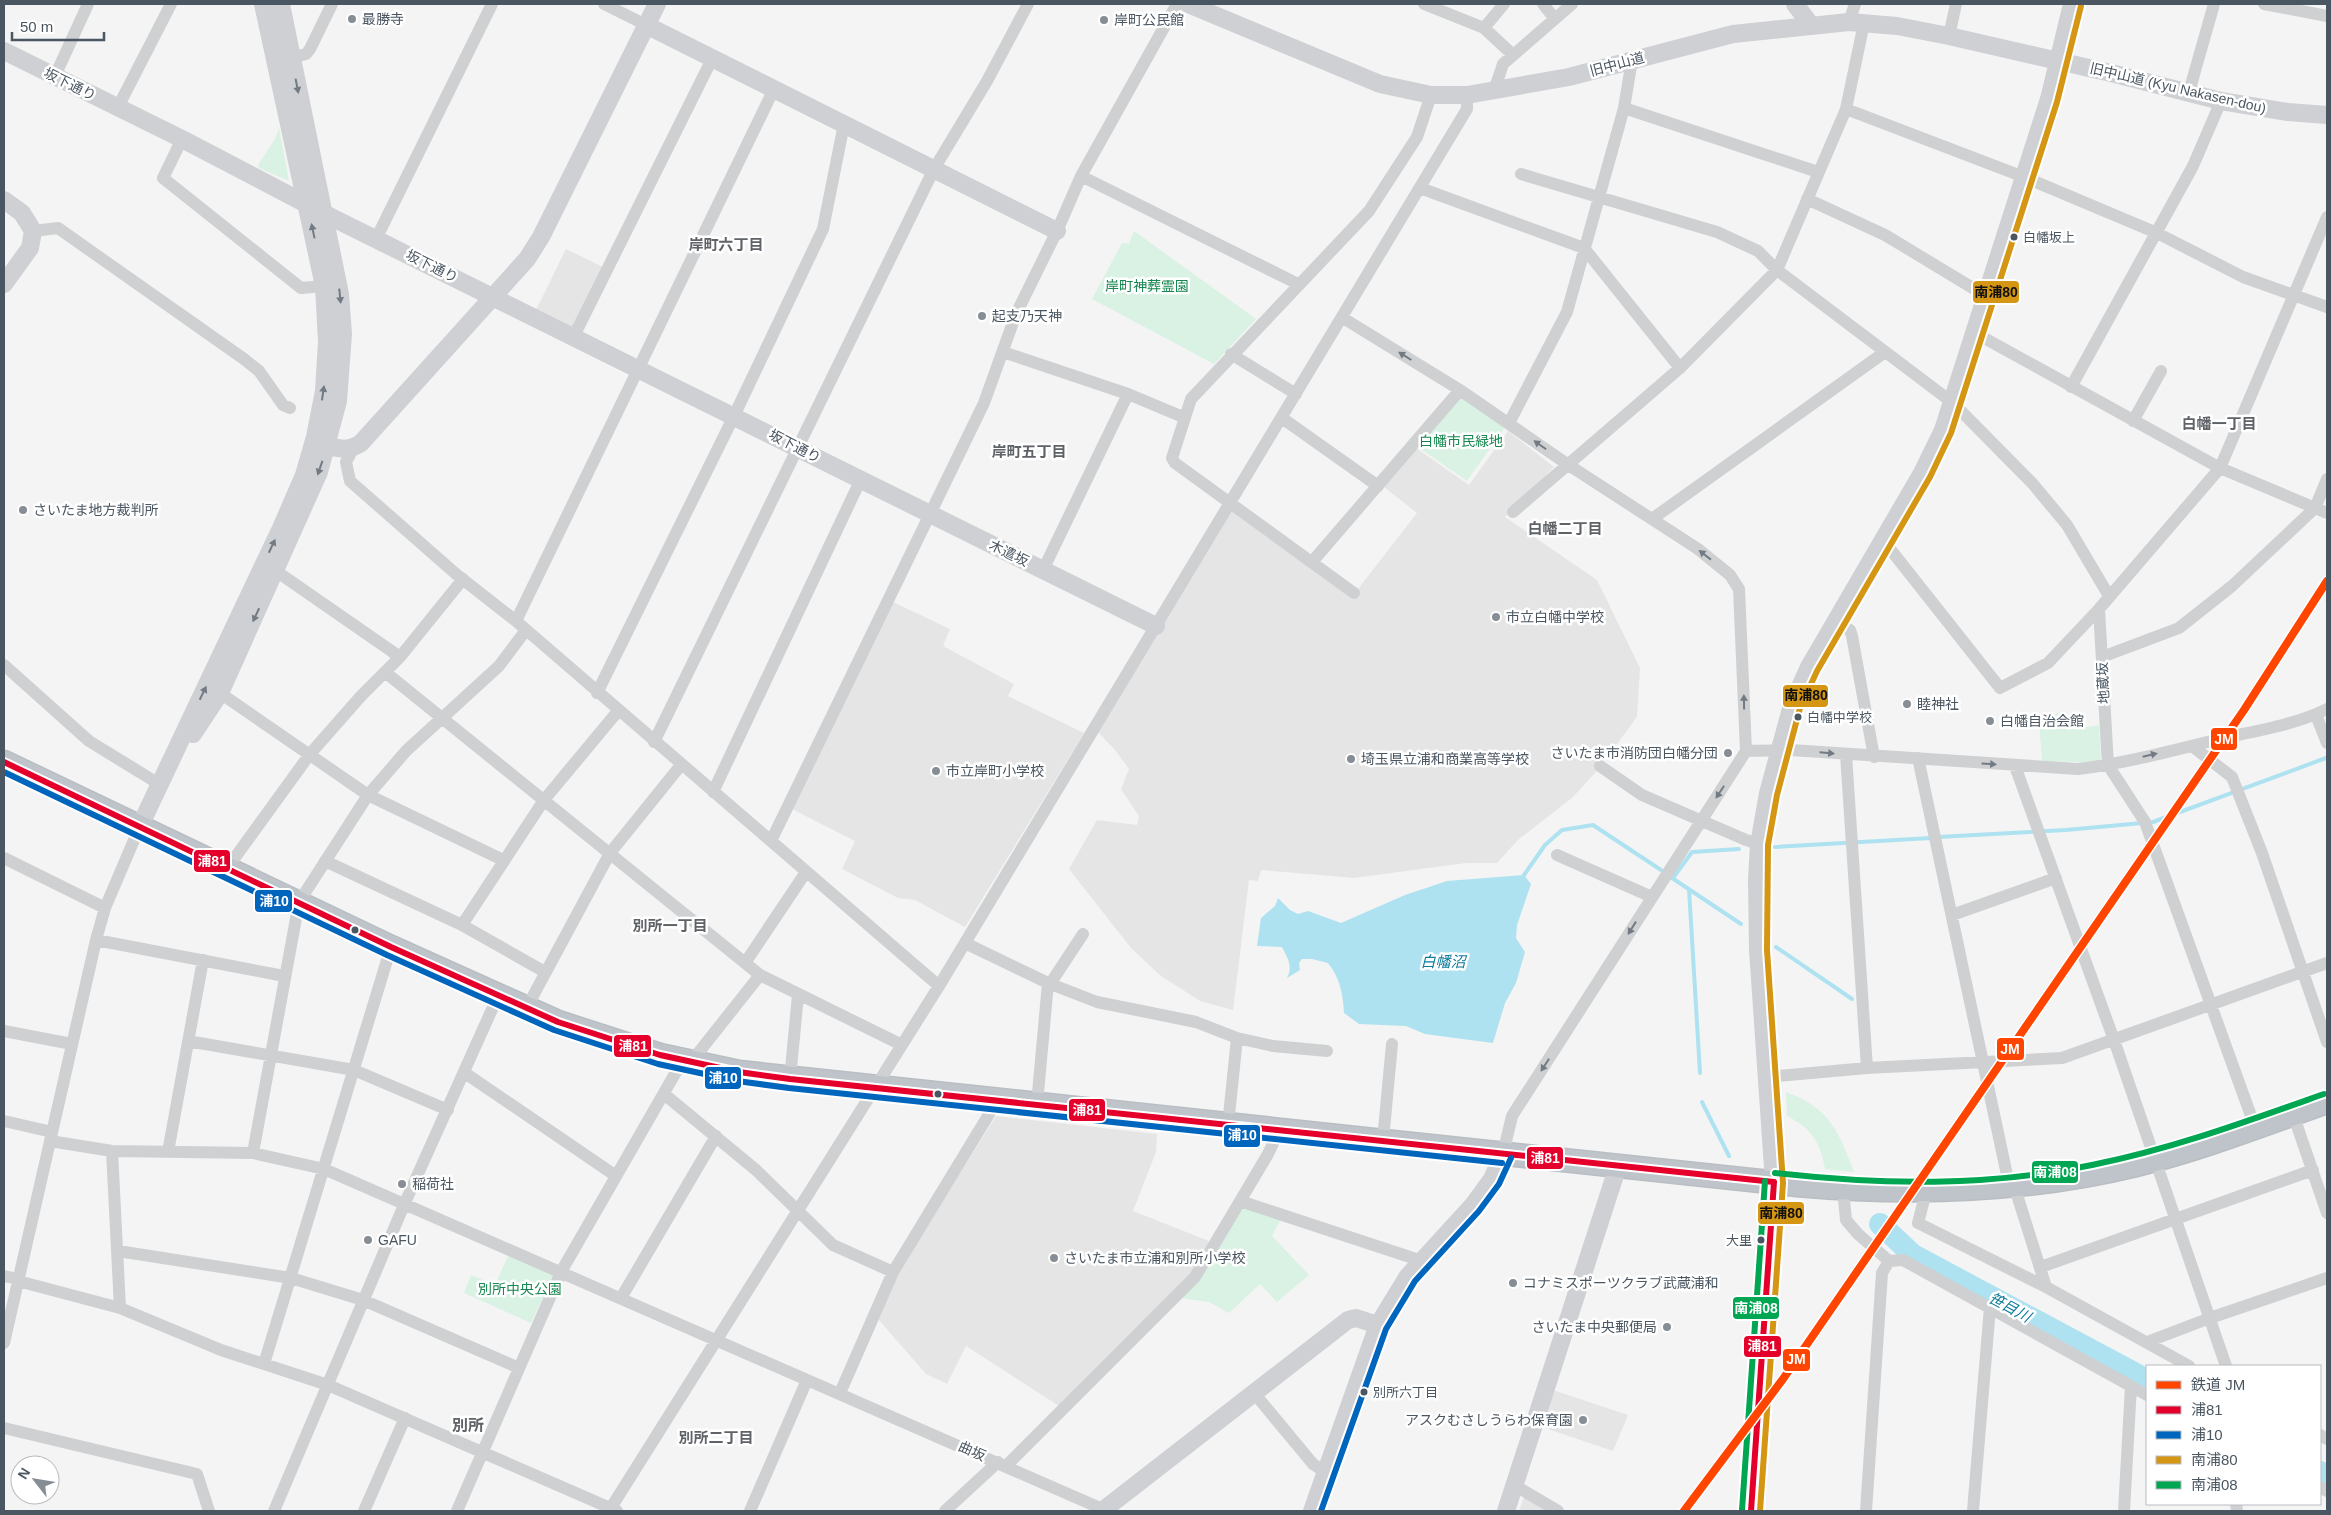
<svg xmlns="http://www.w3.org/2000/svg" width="2331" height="1515" font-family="Arial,'Noto Sans JP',sans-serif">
	<rect width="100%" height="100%" fill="#f4f4f4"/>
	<path fill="#e6e5e6" d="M 566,249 L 605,268 L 572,328 L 536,310 Z
		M 1508,431 L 1554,467 L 1505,517 L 1597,580 L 1640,668 L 1637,717 L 1596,772 L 1572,798 L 1518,840 L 1497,863 L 1466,863 L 1354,878 L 1261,870 L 1258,881 L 1249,880 L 1233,1010 L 1200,1001 L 1161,976 L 1131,948 L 1069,869 L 1097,820 L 1137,825 L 1139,816 L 1121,789 L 1129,769 L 1115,750 L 1097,731 L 1230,510 L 1351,598 L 1417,513 L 1383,486 L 1416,448 L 1469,485 Z
		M 893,602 L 950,629 L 943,646 L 1014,684 L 1008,696 L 1084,733 L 965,927 L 915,900 L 898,898 L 842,869 L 855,841 L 792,809 Z
		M 996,1116 L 1157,1134 L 1156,1152 L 1133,1211 L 1209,1241 L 1192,1274 L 1059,1406 L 966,1346 L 947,1384 L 926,1374 L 878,1319 L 897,1274 Z
		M 1553,1390 L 1628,1415 L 1613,1451 L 1539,1426 Z
		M 1525,1494 L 1550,1511 L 1519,1511 Z"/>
	<path fill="#d9f2e3" d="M 279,128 L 289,181 L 259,168 L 258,165 L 275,139 Z
		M 1134,231 L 1256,319 L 1214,364 L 1092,299 L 1122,243 L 1129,244 Z
		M 1461,396 L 1505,427 L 1467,481 L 1418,447 Z
		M 2064,710 L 2069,730 L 2099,725 L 2101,760 L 2082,762 L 2042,761 L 2039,722 Z
		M 1786,1092 C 1829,1107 1839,1132 1854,1172 L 1825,1169 C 1821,1143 1811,1128 1787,1116 Z
		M 1243,1206 L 1281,1219 L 1272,1236 L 1309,1275 L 1277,1302 L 1260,1284 L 1229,1313 L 1209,1302 L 1180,1298 Z
		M 508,1256 L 553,1275 L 531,1323 L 464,1293 L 471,1275 L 495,1285 Z"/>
	<path fill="#aee2f0" d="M 1524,875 L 1531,884 L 1517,925 L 1516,938 L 1525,952 L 1516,983 L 1505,1003 L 1493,1043 L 1425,1034 L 1406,1026 L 1359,1024 L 1344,1013 C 1343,994 1340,978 1328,963 L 1312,959 L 1302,959 L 1299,963 L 1300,970 L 1287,978 C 1293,966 1288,959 1282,947 L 1257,946 L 1261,918 L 1275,906 L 1278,898 L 1290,910 L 1298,914 L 1308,911 L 1341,923 L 1405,895 L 1447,881 Z"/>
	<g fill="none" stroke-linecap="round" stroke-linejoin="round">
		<path stroke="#aee2f0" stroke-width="4" d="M 1938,837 L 2066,830 L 2153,822 L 2326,758
			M 1775,847 L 1931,838
			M 1524,875 L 1545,845 L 1562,830 L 1593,825 L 1661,870
			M 1672,878 L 1741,924
			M 1673,878 L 1692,852 L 1739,849
			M 1689,889 L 1700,1073
			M 1776,947 L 1852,999
			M 1702,1102 L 1729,1156"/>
		<path stroke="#aee2f0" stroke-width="22" d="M 1880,1224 L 1913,1255 L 2147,1380
			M 2320,1472 L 2327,1476"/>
		<defs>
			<path id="highway" d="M 4,762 L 391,947 L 558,1022 L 660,1055 L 739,1072 L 1797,1185 C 1911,1195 2025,1192 2136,1165 C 2201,1149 2265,1124 2327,1102"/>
		</defs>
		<use href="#highway" stroke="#b9bec3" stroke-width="25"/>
		<path stroke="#ced0d2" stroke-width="12" d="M 604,4 L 646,25
			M 1424,4 L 1484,28 L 1504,4
			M 1543,4 L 1555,19
			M 2264,4 L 2327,16
			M 1849,22 L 1855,4
			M 1484,28 L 1512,54
			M 1949,36 L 1956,4
			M 291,58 L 306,54 L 310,49 L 332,4
			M 55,76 L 88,4
			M 1494,91 L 1503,64 L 1572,4
			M 2189,92 L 2214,4
			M 118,107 L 171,4
			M 1624,108 L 1818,172
			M 1846,109 L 2024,177 L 2157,233 L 2243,277 L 2327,307
			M 182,139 L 163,178 L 301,288 L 324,286
			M 1521,174 L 1717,232 L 1758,251 L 1777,270 L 1953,403 L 2033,484 L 2067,525 L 2109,596
			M 1081,176 L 1298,284
			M 1420,188 L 1584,248 L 1680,368
			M 1807,199 L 1885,235 L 1986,296
			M 33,231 L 58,228 L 244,359 L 259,371 L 283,405 L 290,408
			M 376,239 L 492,4
			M 1343,318 L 1460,390 L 1567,464 L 1698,549 L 1730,575 L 1739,589 L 1746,751 L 1512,1116 L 1503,1154
			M 1975,333 L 2220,468 L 2327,513
			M 574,336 L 712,59
			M 1003,352 L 1128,394 L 1183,417
			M 1231,354 L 1296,394
			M 2071,387 L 2193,166 L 2221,101
			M 1282,418 L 1378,486
			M 2133,421 L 2161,371
			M 1509,423 L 1567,312 L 1624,108 L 1632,60
			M 353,449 L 346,462 L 350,481 L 456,574 L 516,621 L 939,986
			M 1513,512 L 1680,368 L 1777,270 L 1846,109 L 1864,23
			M 1652,519 L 1885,352
			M 1883,540 L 2000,688 L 2048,663 L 2099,609 L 2220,468 L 2327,217
			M 1312,562 L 1460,390
			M 1043,570 L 1128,394
			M 276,571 L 400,657
			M 1354,593 L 1175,463 L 1172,458 L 1191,399 L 1369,211 L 1417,137 L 1431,95
			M 2099,609 L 2108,765 L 2145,822 L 2255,1127
			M 516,621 L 774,89
			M 1833,622 L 1850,630 L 1852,636 L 1874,757
			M 2102,657 L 2179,628 L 2232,586 L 2315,508 L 2327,479
			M 4,665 L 89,741 L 159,784
			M 385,672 L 760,975 L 902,1045
			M 220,693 L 368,795 L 503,860
			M 597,693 L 734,416 L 823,229 L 844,124
			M 2316,715 L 2327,743
			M 654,742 L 934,169 L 987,81 L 1028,4
			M 2192,746 L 2232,777 L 2262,853 L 2327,1042
			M 1746,751 L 1791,750 L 2078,769 C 2128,763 2178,749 2228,737 C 2261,730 2297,724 2327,709
			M 1846,755 L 1867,1068
			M 1918,758 L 2007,1175 L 2018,1198 L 2046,1287
			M 1600,766 L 1642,795 L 1746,840 L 1759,844
			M 2015,766 L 2114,1040 L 2226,1366
			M 713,792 L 861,479
			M 771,841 L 984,403 L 1016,314 L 1057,231 L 1081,176 L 1177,4
			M 1557,855 L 1652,897
			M 4,858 L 105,908
			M 325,861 L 462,925 L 545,972
			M 228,867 L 310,754 L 361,696 L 400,657 L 463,579
			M 1952,915 L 2056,878
			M 462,925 L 544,800 L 618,711
			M 96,940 L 284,976
			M 965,943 L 1048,983 L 1097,1002 L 1196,1022 L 1237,1038 L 1273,1046 L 1327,1051
			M 745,963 L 806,872
			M 1050,984 L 1083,934
			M 526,1009 L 610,853 L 681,765
			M 4,1031 L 72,1044
			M 188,1041 L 354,1070 L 448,1110
			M 465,1073 L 616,1176
			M 1767,1077 L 1867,1068 L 2062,1058 L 2327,963
			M 790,1079 L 798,995
			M 664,1094 L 756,1170 L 833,1245 L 893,1272
			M 1037,1104 L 1048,983
			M 2293,1114 L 2327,1213
			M 4,1121 L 52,1132
			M 1228,1125 L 1237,1038
			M 1383,1140 L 1392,1044
			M 50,1141 L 112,1151 L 253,1153 L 324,1169 L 1107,1511
			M 112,1151 L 120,1308
			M 168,1152 L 203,960
			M 253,1153 L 299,902 L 368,795 L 406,751 L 499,666 L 526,630
			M 1843,1189 L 1846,1220 L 1858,1234 L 1889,1261 L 1882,1273 L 1866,1511
			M 1926,1192 L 1918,1223 L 2046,1287 L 2189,1366
			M 1240,1201 L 1422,1261
			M 118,1251 L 291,1278 L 363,1300 L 519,1368
			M 1889,1261 L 1903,1260 L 2147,1395
			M 2041,1267 L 2313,1170
			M 4,1276 L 18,1279
			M 18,1281 L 120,1308 L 221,1350 L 328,1385 L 617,1511
			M 621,1298 L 716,1136
			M 2147,1342 L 2210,1318 L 2327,1278
			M 4,1343 L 96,940 L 105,908 L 140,826
			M 264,1364 L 391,947
			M 840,1393 L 893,1272 L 997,1101
			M 1254,1393 L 1313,1464 L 1325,1472
			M 4,1428 L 197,1474 L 209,1511
			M 2320,1435 L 2327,1439
			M 1006,1466 L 1195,1277 L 1268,1154 L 1279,1131
			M 1514,1485 L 1558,1511
			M 2320,1487 L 2327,1491
			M 2236,1504 L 2237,1511
			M 274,1511 L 404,1205 L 498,996
			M 364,1511 L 405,1418
			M 457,1511 L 561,1272 L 676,1072 L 699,1052 L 760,975
			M 609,1511 L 939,986 L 1467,109 L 1467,95
			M 750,1511 L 807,1380
			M 945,1511 L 998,1462
			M 1973,1511 L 1990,1307
			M 2124,1511 L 2131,1386"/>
		<path stroke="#ced0d4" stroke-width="18" d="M 1188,4 L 1380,84 L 1431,95 L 1467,95 L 1569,77 L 1733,34 L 1849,22 L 1897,26 L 1949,36 L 2111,73 L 2221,101 L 2288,112 L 2327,115
			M 1795,4 L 1810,24
			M 646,25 L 1057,231
			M 4,51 L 182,139 L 335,219 L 1156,626
			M 4,200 L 22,213 L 33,231 L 30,248 L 4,284
			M 328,446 C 341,449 349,451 361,443 L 527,259 L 541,237 L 657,4
			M 193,734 L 220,693 L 319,472 L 338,401 L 343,334 L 340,294 L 281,4
			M 140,826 L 281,528 L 304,475 L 315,437 L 324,391 L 327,342 L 324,286 L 263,4
			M 1102,1511 L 1348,1320 L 1356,1318 L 1378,1325
			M 1312,1511 L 1378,1325 L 1408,1276 L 1473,1205 L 1492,1179 L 1503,1154
			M 1506,1511 L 1618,1166
			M 1751,1511 L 1774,1182 L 1758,950 L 1757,880 L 1759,844 L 1768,793 L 1792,705 L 1809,667 L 1922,473 L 1943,430 L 2049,99 L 2072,4"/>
		<use href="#highway" stroke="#bec4c9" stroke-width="22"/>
		<defs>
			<path id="bus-1" d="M 4,762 L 391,947 L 558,1022 L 660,1055 L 739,1072 L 790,1079 L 1774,1182
				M 1751,1511 L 1774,1182"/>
			<path id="bus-2" d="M 4,772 L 387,955 L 554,1030 L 658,1064 L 737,1081 L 789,1088 L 1502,1163
				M 1321,1511 L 1386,1329 L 1415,1281 L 1479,1211 L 1499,1184 L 1511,1158"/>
			<path id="bus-3" d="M 1760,1511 L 1783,1183 L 1767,950 L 1768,845 L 1777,795 L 1800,708 L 1817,671 L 1930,477 L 1951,433 L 2057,102 L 2081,6"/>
			<path id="bus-4" d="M 1775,1173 C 1881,1185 1988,1187 2092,1165 C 2172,1149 2248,1121 2324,1094
				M 1742,1510 L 1765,1181"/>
		</defs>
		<use href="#bus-1" stroke="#fff" stroke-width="10"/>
		<use href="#bus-2" stroke="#fff" stroke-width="10"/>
		<use href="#bus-3" stroke="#fff" stroke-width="10"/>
		<use href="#bus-4" stroke="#fff" stroke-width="10"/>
		<use href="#bus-1" stroke="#e4002b" stroke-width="6"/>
		<use href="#bus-2" stroke="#0065bd" stroke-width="6"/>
		<use href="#bus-3" stroke="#d49613" stroke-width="6"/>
		<use href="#bus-4" stroke="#00a651" stroke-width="6"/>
		<defs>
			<path id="rail-1" d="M 1684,1511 L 1783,1379 L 2244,710 L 2327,581"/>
		</defs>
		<use href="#rail-1" stroke="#fff" stroke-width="11"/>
		<use href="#rail-1" stroke="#ff4500" stroke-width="8"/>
	</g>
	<defs><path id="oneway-solid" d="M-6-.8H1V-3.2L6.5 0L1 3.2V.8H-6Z" transform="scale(1.25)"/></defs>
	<g fill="#727b84">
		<use href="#oneway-solid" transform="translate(297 86) rotate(79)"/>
		<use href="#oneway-solid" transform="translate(313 231) rotate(-102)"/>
		<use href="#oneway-solid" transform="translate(340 296) rotate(84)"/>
		<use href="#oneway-solid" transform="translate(323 393) rotate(-82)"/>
		<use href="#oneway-solid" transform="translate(320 468) rotate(109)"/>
		<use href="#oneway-solid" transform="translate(272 546) rotate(-65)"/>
		<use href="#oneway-solid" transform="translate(256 615) rotate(115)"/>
		<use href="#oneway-solid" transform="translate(203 693) rotate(-64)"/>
	</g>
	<g fill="#727b83">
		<use href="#oneway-solid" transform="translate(1405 356) rotate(-148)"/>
		<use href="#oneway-solid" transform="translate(1540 445) rotate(-145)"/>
		<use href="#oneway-solid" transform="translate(1705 555) rotate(-142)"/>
		<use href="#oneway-solid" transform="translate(1744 702) rotate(-91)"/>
		<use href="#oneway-solid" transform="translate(1827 753) rotate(5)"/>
		<use href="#oneway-solid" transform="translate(2150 755) rotate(-13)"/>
		<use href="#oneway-solid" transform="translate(1989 764) rotate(4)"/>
		<use href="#oneway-solid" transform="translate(1720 792) rotate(123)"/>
		<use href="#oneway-solid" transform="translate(1632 928) rotate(122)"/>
		<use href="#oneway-solid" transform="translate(1545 1065) rotate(123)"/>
	</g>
	<g fill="#868d94" stroke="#fff" stroke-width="2">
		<circle cx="352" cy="19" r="5"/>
		<circle cx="1104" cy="20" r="5"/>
		<circle cx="982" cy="316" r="5"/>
		<circle cx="23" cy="510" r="5"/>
		<circle cx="1496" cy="617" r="5"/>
		<circle cx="1907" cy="704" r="5"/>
		<circle cx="1990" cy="721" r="5"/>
		<circle cx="1728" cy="753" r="5"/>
		<circle cx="1351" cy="759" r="5"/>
		<circle cx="936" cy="771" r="5"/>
		<circle cx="402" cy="1184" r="5"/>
		<circle cx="368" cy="1240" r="5"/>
		<circle cx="1054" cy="1258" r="5"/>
		<circle cx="1513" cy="1283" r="5"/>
		<circle cx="1667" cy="1327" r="5"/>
		<circle cx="1583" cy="1420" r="5"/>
	</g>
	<g fill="#4a5661" stroke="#fff" stroke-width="2">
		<circle cx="2014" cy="237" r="4.5"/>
		<circle cx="1798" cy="717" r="4.5"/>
		<circle cx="355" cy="930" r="4.5"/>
		<circle cx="938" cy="1094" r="4.5"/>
		<circle cx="1761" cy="1240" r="4.5"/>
		<circle cx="1364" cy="1392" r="4.5"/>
	</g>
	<g text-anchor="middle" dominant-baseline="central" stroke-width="5" stroke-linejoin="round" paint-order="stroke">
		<g font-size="13" fill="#4a5661" stroke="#fff" text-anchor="start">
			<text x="2023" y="237">白幡坂上</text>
			<text x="1807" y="717">白幡中学校</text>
			<text x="1752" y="1240" text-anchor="end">大里</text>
			<text x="1373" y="1392">別所六丁目</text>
		</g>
		<g font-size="14" fill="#4a5661" stroke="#fff" text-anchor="start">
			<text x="362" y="19">最勝寺</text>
			<text x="1114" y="20">岸町公民館</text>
			<text x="992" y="316">起支乃天神</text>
			<text x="33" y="510">さいたま地方裁判所</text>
			<text x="1506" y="617">市立白幡中学校</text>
			<text x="1917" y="704">睦神社</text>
			<text x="2000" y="721">白幡自治会館</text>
			<text x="1718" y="753" text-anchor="end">さいたま市消防団白幡分団</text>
			<text x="1361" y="759">埼玉県立浦和商業高等学校</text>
			<text x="946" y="771">市立岸町小学校</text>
			<text x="412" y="1184">稲荷社</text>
			<text x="378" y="1240">GAFU</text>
			<text x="1064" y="1258">さいたま市立浦和別所小学校</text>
			<text x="1523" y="1283">コナミスポーツクラブ武蔵浦和</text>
			<text x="1657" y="1327" text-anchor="end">さいたま中央郵便局</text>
			<text x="1573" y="1420" text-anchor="end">アスクむさしうらわ保育園</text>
		</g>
		<g font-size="14" fill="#4a5661" stroke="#fff">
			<text transform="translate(1617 64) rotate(-15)">旧中山道</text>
			<text transform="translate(70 84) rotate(26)">坂下通り</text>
			<text transform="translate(2178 88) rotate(13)">旧中山道 (Kyu Nakasen-dou)</text>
			<text transform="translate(432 266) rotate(26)">坂下通り</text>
			<text transform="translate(795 446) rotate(27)">坂下通り</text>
			<text transform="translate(1009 553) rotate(26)">木遣坂</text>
			<text transform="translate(2103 683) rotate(-93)">地蔵坂</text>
			<text transform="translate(972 1451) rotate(24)">曲坂</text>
		</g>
		<g font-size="14" fill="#17864f" stroke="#fff">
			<text x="1147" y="286">岸町神葬霊園</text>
			<text x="1461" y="441">白幡市民緑地</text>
			<text x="520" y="1289">別所中央公園</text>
		</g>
		<g font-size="15" font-weight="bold" fill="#5f6368" stroke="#fff">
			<text x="726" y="244">岸町六丁目</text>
			<text x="2219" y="423">白幡一丁目</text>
			<text x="1029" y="451">岸町五丁目</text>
			<text x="1565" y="528">白幡二丁目</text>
			<text x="670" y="925">別所一丁目</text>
			<text x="716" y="1437">別所二丁目</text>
		</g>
		<g font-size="15" font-style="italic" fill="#0c7c9b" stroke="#fff">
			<text x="1443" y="961">白幡沼</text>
			<text transform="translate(2010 1307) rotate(28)">笹目川</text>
		</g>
		<g font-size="16" font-weight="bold" fill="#5f6368" stroke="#fff">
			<text x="468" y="1425">別所</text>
		</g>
	</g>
	<g stroke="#fff" stroke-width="2">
		<rect x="1972" y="280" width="48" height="24" rx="5" fill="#d49613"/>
		<rect x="1782" y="684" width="47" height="24" rx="5" fill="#d49613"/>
		<rect x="2210" y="727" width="28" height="24" rx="5" fill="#ff4500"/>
		<rect x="193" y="849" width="38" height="24" rx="5" fill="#e4002b"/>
		<rect x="254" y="889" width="39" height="24" rx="5" fill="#0065bd"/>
		<rect x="613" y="1034" width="39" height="24" rx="5" fill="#e4002b"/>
		<rect x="1996" y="1037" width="29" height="24" rx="5" fill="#ff4500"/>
		<rect x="704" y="1066" width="38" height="24" rx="5" fill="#0065bd"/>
		<rect x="1068" y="1098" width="38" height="24" rx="5" fill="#e4002b"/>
		<rect x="1223" y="1124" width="38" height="24" rx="5" fill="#0065bd"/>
		<rect x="1526" y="1146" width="38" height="24" rx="5" fill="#e4002b"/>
		<rect x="2031" y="1160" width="48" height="24" rx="5" fill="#00a651"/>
		<rect x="1757" y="1201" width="48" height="24" rx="5" fill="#d49613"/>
		<rect x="1732" y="1296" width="48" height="24" rx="5" fill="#00a651"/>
		<rect x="1743" y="1335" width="39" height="23" rx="5" fill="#e4002b"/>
		<rect x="1782" y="1348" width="29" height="24" rx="5" fill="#ff4500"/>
	</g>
	<g font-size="14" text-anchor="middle" font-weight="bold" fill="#fff">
		<text x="2224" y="744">JM</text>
		<text x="212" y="866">浦81</text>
		<text x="274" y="906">浦10</text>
		<text x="633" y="1051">浦81</text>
		<text x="2010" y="1054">JM</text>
		<text x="723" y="1083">浦10</text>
		<text x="1087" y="1115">浦81</text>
		<text x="1242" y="1140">浦10</text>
		<text x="1545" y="1163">浦81</text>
		<text x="2055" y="1177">南浦08</text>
		<text x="1756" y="1313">南浦08</text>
		<text x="1762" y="1351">浦81</text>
		<text x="1796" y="1364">JM</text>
	</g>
	<g font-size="14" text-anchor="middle" font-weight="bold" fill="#111">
		<text x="1996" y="297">南浦80</text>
		<text x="1806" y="700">南浦80</text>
		<text x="1781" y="1218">南浦80</text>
	</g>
	<rect width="2331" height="1515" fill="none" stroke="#4a5661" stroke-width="10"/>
	<rect x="2146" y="1365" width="175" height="140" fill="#ffffff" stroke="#b7bbc0"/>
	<rect x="2156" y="1381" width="25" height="8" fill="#ff4500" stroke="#b7bbc0"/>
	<text x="2191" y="1390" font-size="15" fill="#4a5661">鉄道 JM</text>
	<rect x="2156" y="1406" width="25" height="8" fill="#e4002b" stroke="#b7bbc0"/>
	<text x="2191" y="1415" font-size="15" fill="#4a5661">浦81</text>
	<rect x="2156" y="1431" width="25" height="8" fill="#0065bd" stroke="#b7bbc0"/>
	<text x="2191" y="1440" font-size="15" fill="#4a5661">浦10</text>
	<rect x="2156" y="1456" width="25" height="8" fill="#d49613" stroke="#b7bbc0"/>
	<text x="2191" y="1465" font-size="15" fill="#4a5661">南浦80</text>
	<rect x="2156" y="1481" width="25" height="8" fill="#00a651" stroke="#b7bbc0"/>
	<text x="2191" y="1490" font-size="15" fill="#4a5661">南浦08</text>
	<g transform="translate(35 1480) rotate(301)"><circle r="24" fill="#ffffff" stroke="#b7bbc0"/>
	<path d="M0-4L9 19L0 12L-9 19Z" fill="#868d94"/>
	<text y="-8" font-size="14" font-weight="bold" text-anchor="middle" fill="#4a5661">N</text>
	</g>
	<path d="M12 32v8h92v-8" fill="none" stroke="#4a5661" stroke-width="2.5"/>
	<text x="20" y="32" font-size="15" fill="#4a5661" stroke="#ffffff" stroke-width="4" paint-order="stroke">50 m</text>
</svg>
